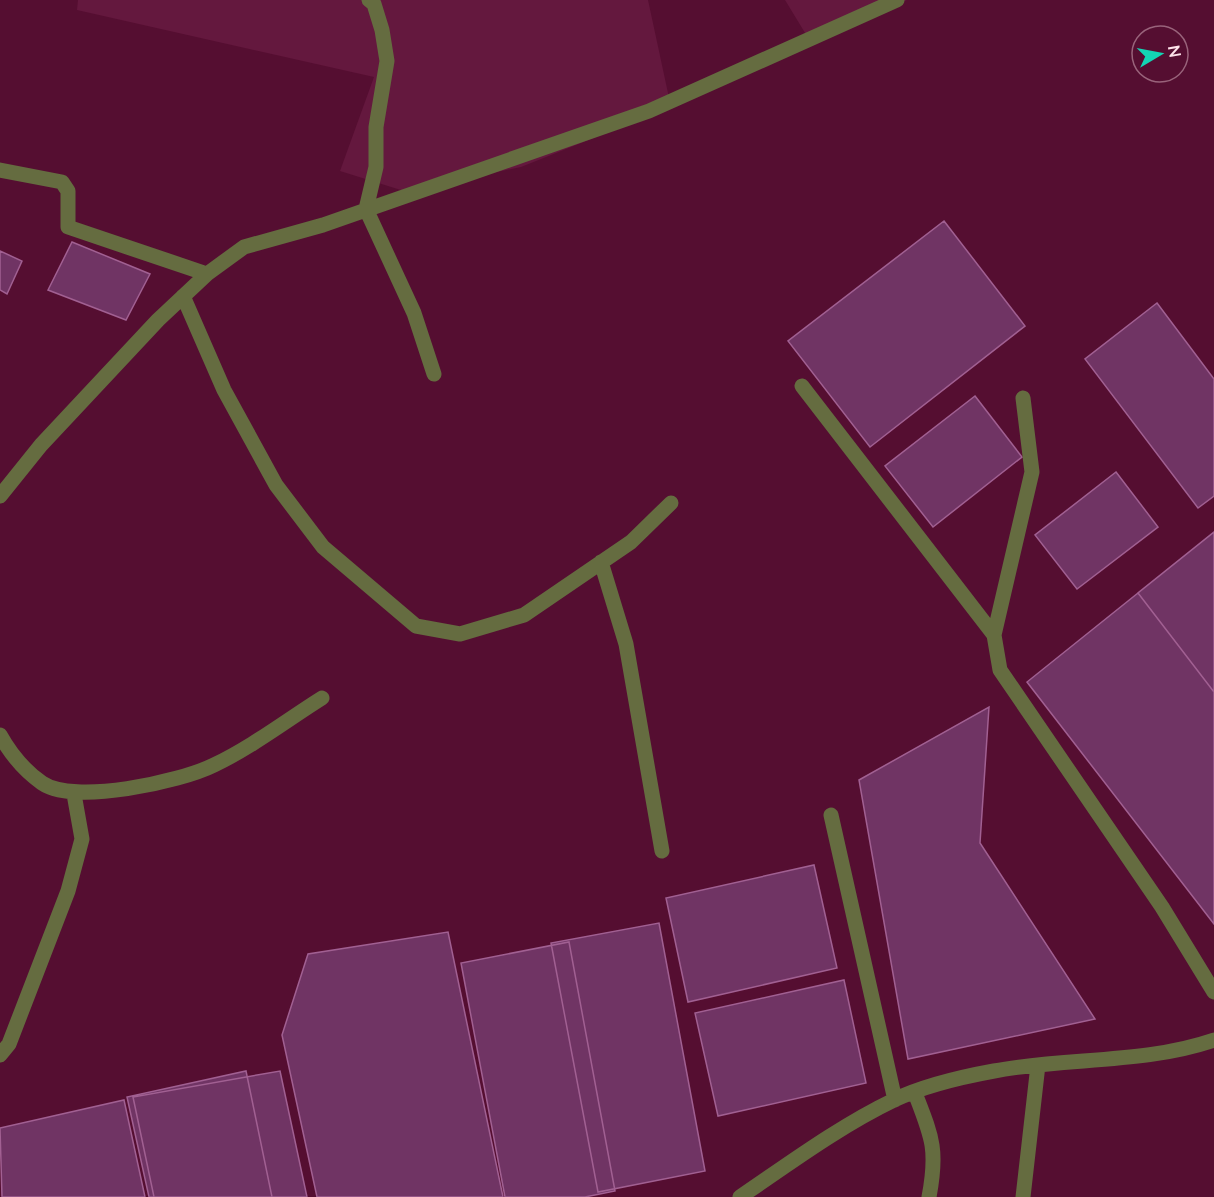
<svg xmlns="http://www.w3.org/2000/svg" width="1214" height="1197" font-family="Lato,sans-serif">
	<rect width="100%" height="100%" fill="#550e31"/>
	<path fill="#64183e" d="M 78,0 L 648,0 L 671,107 L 521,167 L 404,191 L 340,171 L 374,77 L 77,10 Z
		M 785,0 L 907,0 L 810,41 Z"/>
	<path fill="#703464" stroke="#a16092" stroke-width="1.5" d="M 944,221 L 1025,326 L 870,447 L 788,341 Z
		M 72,242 L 150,274 L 126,320 L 48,290 Z
		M 0,251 L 22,261 L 7,294 L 0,290 Z
		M 1157,303 L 1214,379 L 1214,496 L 1198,508 L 1085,359 Z
		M 975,396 L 1022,457 L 933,527 L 885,466 Z
		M 1116,472 L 1158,527 L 1077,589 L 1035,535 Z
		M 1214,532 L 1214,692 L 1138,593 Z
		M 1138,593 L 1214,692 L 1214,924 L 1027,682 Z
		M 989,707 L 980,843 L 1095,1019 L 908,1059 L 859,780 Z
		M 814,865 L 837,968 L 688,1002 L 666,898 Z
		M 659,923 L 705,1171 L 598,1192 L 551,943 Z
		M 448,932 L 503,1197 L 317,1197 L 282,1035 L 308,954 Z
		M 569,942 L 615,1191 L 585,1197 L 505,1197 L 461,963 Z
		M 844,980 L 866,1083 L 718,1116 L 695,1013 Z
		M 246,1071 L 272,1197 L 149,1197 L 127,1097 Z
		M 280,1071 L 307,1197 L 154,1197 L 133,1097 Z
		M 124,1100 L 145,1197 L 2,1197 L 0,1128 Z"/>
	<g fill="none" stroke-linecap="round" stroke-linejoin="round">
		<path stroke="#656c40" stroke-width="15" d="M 369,0 L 374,4 L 382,30 L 387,61 L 376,127 L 376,167 L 366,209 L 414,313 L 434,374
			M 0,170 L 62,182 L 68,191 L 68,227 L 207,274
			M 183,296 L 224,390 L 276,485 L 323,547 L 416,626 L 460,634 L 524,615 L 631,542 L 671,503
			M 802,386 L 994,635 L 1000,670 L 1162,907 L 1214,992
			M 0,496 L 41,445 L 158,320 L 207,274 L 244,247 L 323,225 L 649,111 L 897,0
			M 601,562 L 626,644 L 662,851
			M 994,635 L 1032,472 L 1023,398
			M 0,735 C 10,753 25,771 42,783 C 74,805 180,782 214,765 C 252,747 287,720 322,698
			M 831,815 L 895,1100
			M 0,1055 L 9,1044 L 68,891 L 82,839 L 74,794
			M 915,1093 C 932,1137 938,1149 929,1197
			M 740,1197 C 790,1163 840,1126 894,1100 C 925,1085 961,1077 994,1071 C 1067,1057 1144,1064 1214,1040
			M 1023,1197 L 1038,1065"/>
	</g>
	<g transform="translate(1160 54) rotate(80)"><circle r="28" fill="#550e31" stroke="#99637b" stroke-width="1.5"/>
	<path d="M0-4.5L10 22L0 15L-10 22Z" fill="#13d5b4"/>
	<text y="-9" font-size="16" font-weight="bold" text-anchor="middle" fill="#fee3eb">N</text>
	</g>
</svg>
